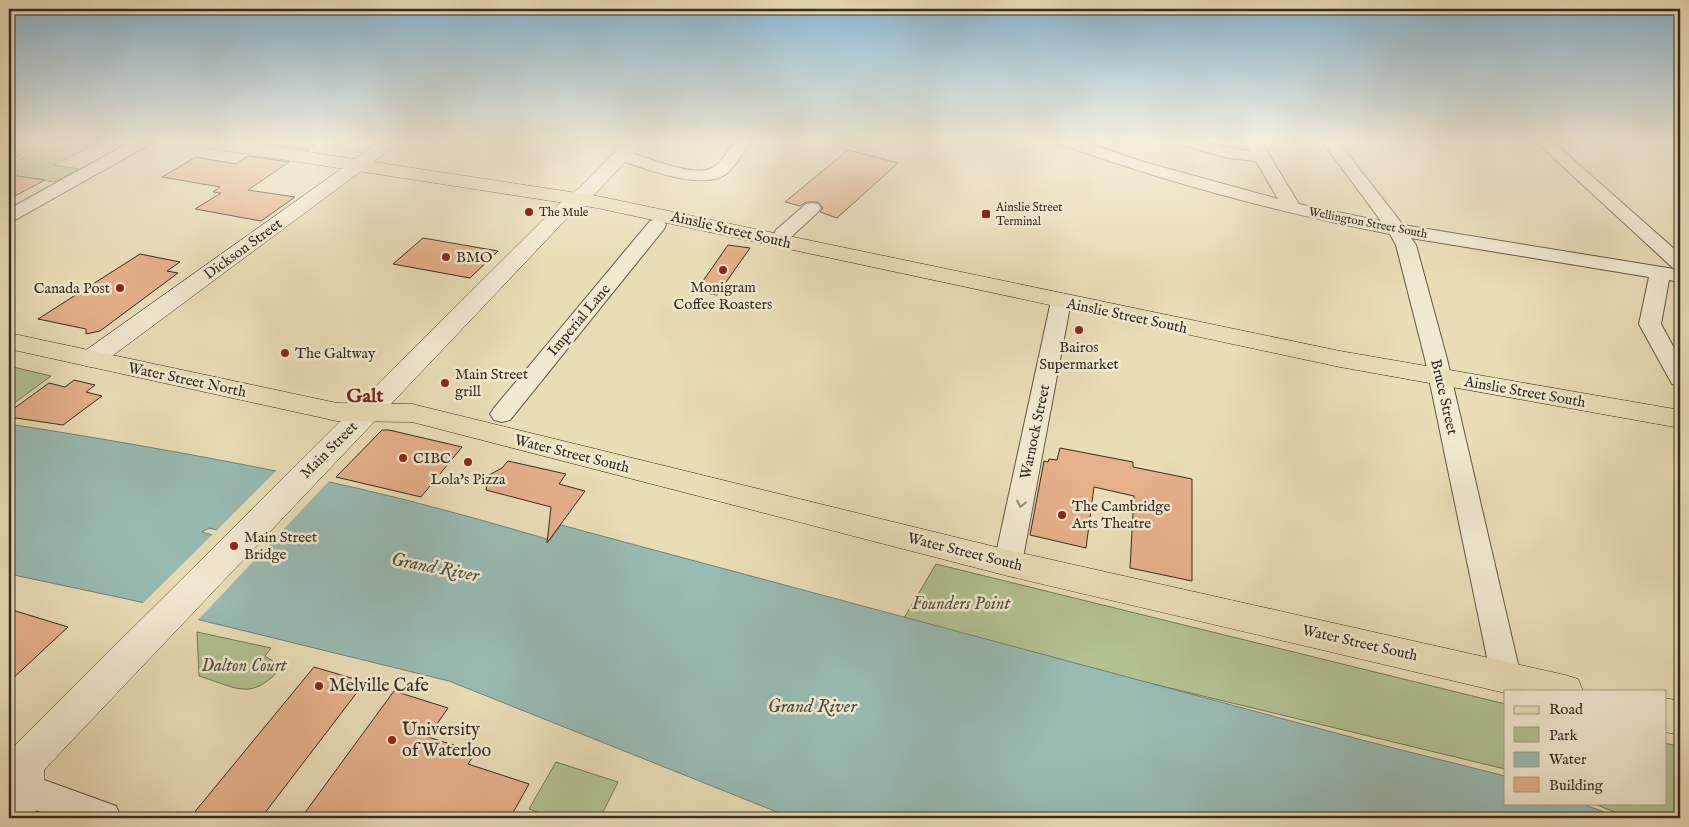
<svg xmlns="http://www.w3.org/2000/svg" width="1689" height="827" font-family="'IM FELL English',serif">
	<rect width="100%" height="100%" fill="#e9ddb6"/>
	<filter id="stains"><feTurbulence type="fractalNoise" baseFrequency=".004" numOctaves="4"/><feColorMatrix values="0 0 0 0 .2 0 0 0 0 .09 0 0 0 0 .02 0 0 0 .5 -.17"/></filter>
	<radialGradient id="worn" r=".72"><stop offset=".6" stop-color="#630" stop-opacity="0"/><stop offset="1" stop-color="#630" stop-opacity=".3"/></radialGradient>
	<path fill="#b2c291" stroke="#73775a" d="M 15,140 L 45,140 L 9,162 L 9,143 Z
		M 51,140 L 104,140 L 54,165 L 79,169 L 55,182 L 17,176 L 18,171 L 9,170 L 9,166 Z
		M 9,366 L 51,376 L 9,407 Z
		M 936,564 L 1505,704 L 1505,769 L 901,623 Z
		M 197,632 L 271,648 L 265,656 L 282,667 C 251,702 238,688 199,676 Z
		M 1665,743 L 1680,747 L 1680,818 L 1630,818 L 1592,803 L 1665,803 Z
		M 556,762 L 618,782 L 600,818 L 557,818 L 529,809 Z"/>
	<path fill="#98bbb3" stroke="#708279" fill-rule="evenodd" d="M 9,424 C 118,441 226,460 334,483 C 407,499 479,519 550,540 L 561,525 L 1362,740 L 1505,776 L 1505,803 L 1580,803 L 1620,818 L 792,818 L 449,681 L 196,619 L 141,602 L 9,574 ZM 209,528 L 271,544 L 265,550 L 202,532 Z"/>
	<path fill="#e9ddb6" d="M 278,469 L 330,480 L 197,621 L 141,605 L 213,534 L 265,547 L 267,545 L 215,532 Z"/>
	<path fill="#e6b08a" stroke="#342c22" d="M 274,140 L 323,140 L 308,150 L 268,144 Z
		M 848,150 L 898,163 L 837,218 L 820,212 L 823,208 L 818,202 L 806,202 L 800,206 L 785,202 Z
		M 248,156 L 289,162 L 248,190 L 295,197 L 261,221 L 195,209 L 221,193 L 213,192 L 220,187 L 162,177 L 196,157 L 236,164 Z
		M 17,176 L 45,180 L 9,199 L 9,177 Z
		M 423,238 L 498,251 L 470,278 L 393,264 Z
		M 728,245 L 750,248 L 717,295 L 696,291 Z
		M 140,254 L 180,262 L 167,271 L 178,273 L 100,331 L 86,334 L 86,329 L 38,319 Z
		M 74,380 L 95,385 L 86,392 L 102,396 L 63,425 L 9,417 L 9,412 L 49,383 L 65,387 Z
		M 382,430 L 389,430 L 462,447 L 421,497 L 336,477 Z
		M 1060,448 L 1133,462 L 1133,467 L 1192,479 L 1192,581 L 1130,568 L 1134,496 L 1094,487 L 1086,548 L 1030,535 L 1044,461 L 1048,462 L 1049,459 L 1057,460 Z
		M 508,461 L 566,474 L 559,484 L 585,491 L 547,543 L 551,507 L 486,490 L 489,475 L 502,468 Z
		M 9,609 L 68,627 L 9,682 Z
		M 314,667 L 365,682 L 261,818 L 206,818 L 193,814 Z
		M 394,691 L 448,708 L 428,737 L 476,752 L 468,764 L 529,784 L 510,818 L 301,818 Z"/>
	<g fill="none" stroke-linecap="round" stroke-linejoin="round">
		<defs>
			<path id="street" d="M 134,140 L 154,140 L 152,143 L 15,220 L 9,221 L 9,209 Z
				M 736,140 L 752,140 C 744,151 737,165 726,174 C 701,192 642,167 616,159 L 614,155 L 616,151 L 622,150 C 644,155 689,177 710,169 C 721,164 729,149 736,140 Z
				M 1055,140 L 1078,140 L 1144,162 L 1278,199 L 1256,161 L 1228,158 L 1175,143 L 1173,140 C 1199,138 1224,148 1250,151 L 1246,143 L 1248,140 L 1260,140 L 1299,204 L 1381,221 L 1321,140 L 1337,140 L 1403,225 L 1680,270 L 1680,282 L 1669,280 L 1661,324 L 1680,359 L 1680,386 L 1672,384 L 1639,324 L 1649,277 L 1411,238 L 1416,245 L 1447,359 L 1521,677 L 1517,687 L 1506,691 L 1495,687 L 1491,677 L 1425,359 L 1396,245 L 1390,234 C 1276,212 1166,182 1057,143 Z
				M 1534,140 L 1551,140 L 1680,254 L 1680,270 L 1673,268 Z
				M 812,203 L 818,204 L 821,208 L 818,212 L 790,238 L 776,238 L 774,234 L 776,230 L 806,204 Z
				M 657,219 L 664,221 L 666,225 L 664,229 L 510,420 L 502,422 L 494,420 L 490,414 L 494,408 L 650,221 Z
				M 1061,295 L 1068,297 L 1071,301 L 1022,563 L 1018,571 L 1008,574 L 998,571 L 994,563 L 1051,301 L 1054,297 Z
				M 25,773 L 116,806 L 121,818 L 57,818 L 13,802 L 9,788 L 13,778 Z"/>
			<path id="secondary" d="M 382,140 L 403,140 L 100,365 L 91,367 L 82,365 L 78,359 L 82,353 Z
				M 627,140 L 646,140 L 593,196 L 573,212 L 44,770 L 45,790 L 33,818 L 9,818 L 9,748 L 13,747 L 559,204 L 579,188 Z"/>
			<path id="primary" d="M 186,140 L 230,140 L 597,196 L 1340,351 L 1680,410 L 1680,428 L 1340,367 L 597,208 L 195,146 L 188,144 Z
				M 9,333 L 337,403 L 412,404 L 1008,550 L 1565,675 L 1578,679 L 1583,691 L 1505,691 L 1505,693 L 1008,576 L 412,422 L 337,421 L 9,349 Z
				M 1665,698 L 1680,701 L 1680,735 L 1665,732 Z"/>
		</defs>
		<use href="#street" stroke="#615847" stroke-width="2"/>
		<use href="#secondary" stroke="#342c22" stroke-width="1"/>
		<use href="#primary" stroke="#342c22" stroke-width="1"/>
		<use href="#street" fill="#f1e9d0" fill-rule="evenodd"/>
		<use href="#secondary" fill="#f1e9d0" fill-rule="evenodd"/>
		<use href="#primary" fill="#e9ddb6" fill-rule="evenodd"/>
	</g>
	<defs><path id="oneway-chevron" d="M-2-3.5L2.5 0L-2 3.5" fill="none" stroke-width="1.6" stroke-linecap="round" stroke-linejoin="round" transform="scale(1.25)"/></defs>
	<use stroke="#928a79" href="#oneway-chevron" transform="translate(1021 504) rotate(102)"/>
	<linearGradient id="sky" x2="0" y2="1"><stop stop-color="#88b7d3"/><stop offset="0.55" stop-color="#f5f0de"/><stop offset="1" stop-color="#f5f0de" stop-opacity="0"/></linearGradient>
	<rect width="1689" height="256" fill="url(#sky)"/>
	<g fill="#8f2418" stroke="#f1e9d0" stroke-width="2">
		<circle cx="529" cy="212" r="5"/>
		<rect x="981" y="209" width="10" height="10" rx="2.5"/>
		<circle cx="446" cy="257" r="5"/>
		<circle cx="723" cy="270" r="5"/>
		<circle cx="120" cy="288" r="5"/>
		<circle cx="1079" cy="330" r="5"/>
		<circle cx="285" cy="353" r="5"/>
		<circle cx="445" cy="383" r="5"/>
		<circle cx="403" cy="458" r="5"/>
		<circle cx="468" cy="462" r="5"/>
		<circle cx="1062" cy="515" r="5"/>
		<circle cx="234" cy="546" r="5"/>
		<circle cx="319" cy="686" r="5"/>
		<circle cx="392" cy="740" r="5"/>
	</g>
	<g text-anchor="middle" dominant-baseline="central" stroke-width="5" stroke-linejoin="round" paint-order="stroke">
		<g font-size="12" fill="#342c22" stroke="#f1e9d0" text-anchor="start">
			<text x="996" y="207">Ainslie Street<tspan x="996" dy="14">Terminal</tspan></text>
			<text x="539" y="212">The Mule</text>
		</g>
		<g font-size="12" fill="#342c22" stroke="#f1e9d0">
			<text transform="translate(1368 223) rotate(11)">Wellington Street South</text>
		</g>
		<g font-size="15" fill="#342c22" stroke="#f1e9d0">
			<text transform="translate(731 230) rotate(13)">Ainslie Street South</text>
			<text transform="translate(243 249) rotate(-36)">Dickson Street</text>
			<text transform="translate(1127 316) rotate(12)">Ainslie Street South</text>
			<text transform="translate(579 320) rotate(-50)">Imperial Lane</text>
			<text transform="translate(187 380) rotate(12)">Water Street North</text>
			<text transform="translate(1525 392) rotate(10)">Ainslie Street South</text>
			<text transform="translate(1444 397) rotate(77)">Bruce Street</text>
			<text transform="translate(1035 432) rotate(-78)">Warnock Street</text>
			<text transform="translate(329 450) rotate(-45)">Main Street</text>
			<text transform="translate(572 454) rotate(14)">Water Street South</text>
			<text transform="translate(965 552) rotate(14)">Water Street South</text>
			<text transform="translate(1360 643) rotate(13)">Water Street South</text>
		</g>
		<g font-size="15" fill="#342c22" stroke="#f1e9d0" text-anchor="start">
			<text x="456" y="257">BMO</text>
			<text x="723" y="287" text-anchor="middle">Monigram<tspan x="723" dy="17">Coffee Roasters</tspan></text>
			<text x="110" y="288" text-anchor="end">Canada Post</text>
			<text x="1079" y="347" text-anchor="middle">Bairos<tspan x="1079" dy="17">Supermarket</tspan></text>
			<text x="295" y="353">The Galtway</text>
			<text x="455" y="374">Main Street<tspan x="455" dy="17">grill</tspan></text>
			<text x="413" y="458">CIBC</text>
			<text x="468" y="479" text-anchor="middle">Lola's Pizza</text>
			<text x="1072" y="506">The Cambridge<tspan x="1072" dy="17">Arts Theatre</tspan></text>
			<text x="244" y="537">Main Street<tspan x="244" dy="17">Bridge</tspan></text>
		</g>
		<g font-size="18" font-style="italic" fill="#54523e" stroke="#f1e9d0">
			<text x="961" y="604">Founders Point</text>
			<text x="244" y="666">Dalton Court</text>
		</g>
		<g font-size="18" fill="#342c22" stroke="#f1e9d0" text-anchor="start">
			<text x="329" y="686">Melville Cafe</text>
			<text x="402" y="730">University<tspan x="402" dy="21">of Waterloo</tspan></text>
		</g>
		<g font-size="19" font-style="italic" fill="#4d5046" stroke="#f1e9d0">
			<text transform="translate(435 568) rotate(11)">Grand River</text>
			<text x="812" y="707">Grand River</text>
		</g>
		<g font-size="20" font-weight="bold" fill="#7a1f14" stroke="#f1e9d0">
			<text x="365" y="396">Galt</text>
		</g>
	</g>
	<rect width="1689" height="827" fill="none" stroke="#e9ddb6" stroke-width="30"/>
	<rect x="10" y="10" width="1669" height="807" fill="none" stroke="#342c22" stroke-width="2.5"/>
	<rect x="15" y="15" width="1659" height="797" fill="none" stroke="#342c22"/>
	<rect x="1504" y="690" width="162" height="115" fill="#f1e9d0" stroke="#a59d8a"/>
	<rect x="1514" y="706" width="25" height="8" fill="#e9ddb6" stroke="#a59d8a"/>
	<text x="1549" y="714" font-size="15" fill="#342c22">Road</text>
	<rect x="1514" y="727" width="25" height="15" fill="#b2c291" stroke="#a59d8a"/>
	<text x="1549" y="740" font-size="15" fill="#342c22">Park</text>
	<rect x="1514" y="752" width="25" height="15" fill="#98bbb3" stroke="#a59d8a"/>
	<text x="1549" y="764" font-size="15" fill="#342c22">Water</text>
	<rect x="1514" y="777" width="25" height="15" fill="#e6b08a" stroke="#a59d8a"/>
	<text x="1549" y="790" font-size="15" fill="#342c22">Building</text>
	<rect width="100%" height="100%" filter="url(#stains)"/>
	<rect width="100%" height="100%" fill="url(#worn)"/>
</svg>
